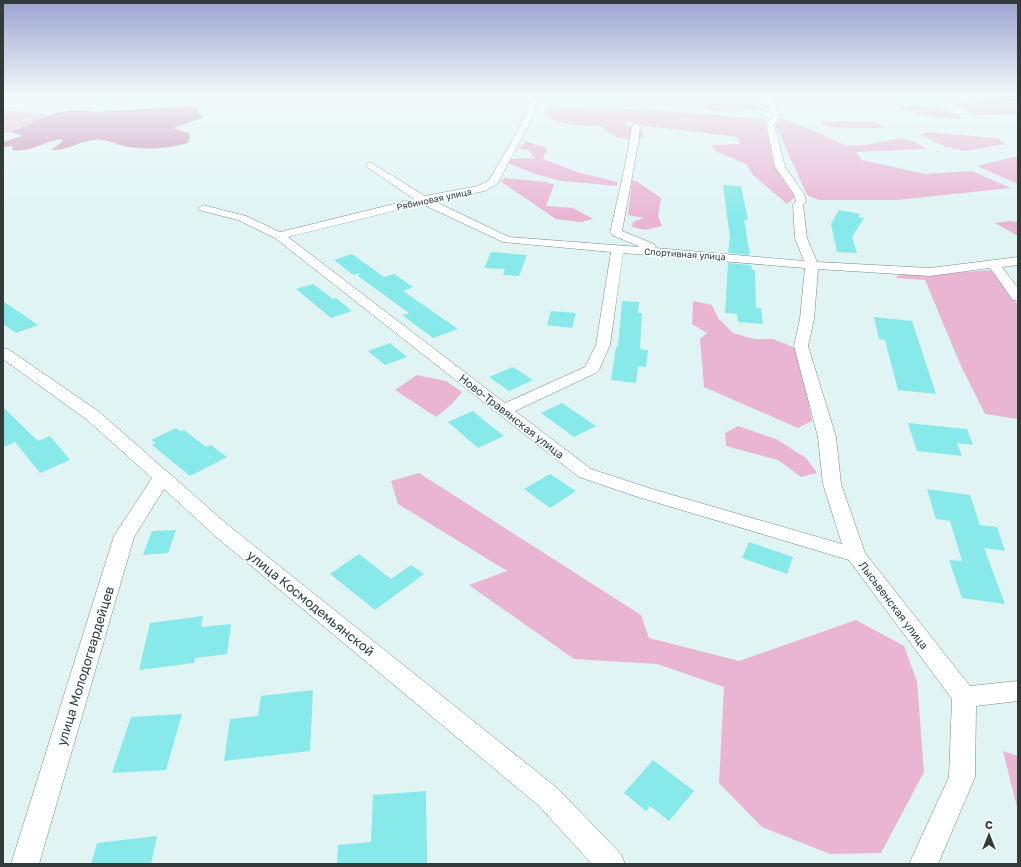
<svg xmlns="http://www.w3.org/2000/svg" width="1021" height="867" font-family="'Golos Text',sans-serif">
	<rect width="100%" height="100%" fill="#e0f4f4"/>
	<path fill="#eab5d3" d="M 1018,100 L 1018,114 L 976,115 L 954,104 Z
		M 722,102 L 751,105 L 763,109 L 760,110 L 736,109 L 716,111 L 704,109 L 704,105 Z
		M 913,105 C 930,107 949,109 964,119 L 939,118 L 901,109 L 901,106 Z
		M 565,107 L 651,110 L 764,119 L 774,166 L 795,197 L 787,204 L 753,175 L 746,164 L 715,151 L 711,145 L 740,144 L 738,137 L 645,126 L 628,121 L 626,126 L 642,129 L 644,138 C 626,141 615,140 601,126 C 582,126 563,126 546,116 L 545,110 Z
		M 3,110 L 50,115 L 12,132 L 3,133 Z
		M 782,119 L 810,129 L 847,146 L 865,145 L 900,138 L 915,142 L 927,149 L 856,152 L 862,160 L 925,174 L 972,171 L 1011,188 L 897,200 L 819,200 L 807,195 L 775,124 Z
		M 823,121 L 875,122 L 887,128 L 839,128 L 821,125 Z
		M 927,132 L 997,138 L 1005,144 L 966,151 L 946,147 L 921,135 Z
		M 526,141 L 547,148 L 543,159 L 577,172 L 617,182 L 617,186 L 562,181 L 538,175 L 508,163 L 512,159 L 534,158 L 529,150 L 518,149 Z
		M 1018,156 L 1018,184 L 977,166 Z
		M 505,178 L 547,182 L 554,185 L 546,206 L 573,208 L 593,219 L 581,222 L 556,219 L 500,181 Z
		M 632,180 L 636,181 L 661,198 L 658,216 L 662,226 L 645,230 L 632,227 L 633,222 L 644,218 L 628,215 Z
		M 1011,221 L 1018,222 L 1018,236 L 995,223 Z
		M 993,270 L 1018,305 L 1018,419 L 985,414 L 961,366 L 925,280 L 895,278 L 901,274 L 926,275 Z
		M 693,301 L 712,305 L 718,318 L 733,333 L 754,339 L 773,339 L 798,349 L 812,421 L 798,428 L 704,387 L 700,339 L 707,333 L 692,324 Z
		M 417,375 L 446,381 L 462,392 L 452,404 L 436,417 L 395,390 Z
		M 738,426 L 776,439 L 806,458 L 817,473 L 801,477 L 778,460 L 726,446 L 725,433 Z
		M 419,473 L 641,615 L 649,638 L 739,661 L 856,620 L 904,646 L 917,681 L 924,772 L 881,853 L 830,854 L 762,827 L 719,783 L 724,687 L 657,664 L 574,659 L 469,585 L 507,571 L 398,504 L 391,481 Z
		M 1003,751 L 1018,756 L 1018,811 Z"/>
	<path fill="#c888ae" d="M 196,106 L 199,113 L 203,117 L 174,128 L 190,134 L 188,143 C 168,149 143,150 123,146 C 113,143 103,138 93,140 C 77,142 67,151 51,150 L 62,142 L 62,139 C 43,141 32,153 12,150 L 13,146 L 3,147 L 3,142 L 22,136 L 12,132 C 41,119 60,106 93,112 Z"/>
	<path fill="#87e9e9" d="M 723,185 L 741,186 L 748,220 L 744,220 L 750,255 L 728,253 L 730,237 Z
		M 839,210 L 860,214 L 858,217 L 864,218 L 852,237 L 857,253 L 837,252 L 831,224 Z
		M 491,252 L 527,255 L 519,276 L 503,275 L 505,269 L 484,268 Z
		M 352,254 L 384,277 L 394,274 L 413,287 L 403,291 L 458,329 L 433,338 L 402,315 L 409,313 L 358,276 L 360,273 L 353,275 L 334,260 Z
		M 728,263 L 751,265 L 752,270 L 755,270 L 756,308 L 761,308 L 763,324 L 738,322 L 737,314 L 725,313 Z
		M 313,284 L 333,299 L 336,298 L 352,311 L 331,318 L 296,289 Z
		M 3,301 L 38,325 L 16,333 L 3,324 Z
		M 622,301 L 639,302 L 638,313 L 642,313 L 640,349 L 648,350 L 646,367 L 638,366 L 636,383 L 611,380 L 616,347 L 618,347 Z
		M 551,311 L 576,313 L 572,328 L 547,325 Z
		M 874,317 L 912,321 L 936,394 L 898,390 L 885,340 L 879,339 Z
		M 390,343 L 407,357 L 385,365 L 368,351 Z
		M 513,367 L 533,380 L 509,391 L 489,377 Z
		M 562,403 L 596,426 L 574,437 L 541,413 Z
		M 3,407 L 38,441 L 50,436 L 70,460 L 40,473 L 15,442 L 3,447 Z
		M 473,411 L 486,422 L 504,436 L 478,448 L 448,422 Z
		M 908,423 L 967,429 L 973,445 L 957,443 L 962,456 L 917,451 Z
		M 176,428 L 180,431 L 184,430 L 206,447 L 211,445 L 227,457 L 190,476 L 152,445 L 156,443 L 151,440 Z
		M 550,474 L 576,491 L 550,508 L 524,489 Z
		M 927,489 L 970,495 L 980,525 L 997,527 L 1005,551 L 984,548 L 1005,604 L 962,598 L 949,560 L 962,561 L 950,521 L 936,519 Z
		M 176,530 L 168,553 L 143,555 L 152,531 Z
		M 749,542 L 793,557 L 787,574 L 742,558 Z
		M 359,554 L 391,579 L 411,565 L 424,574 L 375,610 L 330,574 Z
		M 203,616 L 201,627 L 231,624 L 227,654 L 195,658 L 194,663 L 139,670 L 150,623 Z
		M 313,690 L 310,751 L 224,761 L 230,719 L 258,716 L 261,696 Z
		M 182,714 L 166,770 L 112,773 L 131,717 Z
		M 653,760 L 694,791 L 669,821 L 650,806 L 646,811 L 624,793 Z
		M 426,791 L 427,863 L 337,864 L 338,845 L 371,842 L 373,795 Z
		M 157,836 L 151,864 L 91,864 L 97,843 Z"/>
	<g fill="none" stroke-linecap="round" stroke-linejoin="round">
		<defs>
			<path id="lane" d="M 1018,97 L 1018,99 L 984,101 L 982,100 Z"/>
			<path id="street" d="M 532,95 L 540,95 L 529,125 L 497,184 L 485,191 L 434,201 L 509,237 L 640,247 L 612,235 L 610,233 L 625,166 L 632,126 L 636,123 L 640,126 L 639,139 L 622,231 L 654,244 L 656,247 L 655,248 L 804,261 L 795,238 L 793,205 L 796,201 L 794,194 L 775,167 L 766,123 L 773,116 L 762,95 L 808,95 L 804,97 L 772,99 L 781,117 L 774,124 L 785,167 L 804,194 L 806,201 L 803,205 L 807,238 L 817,262 L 930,268 L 1018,257 L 1018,265 L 1002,267 L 1018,288 L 1018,301 L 1013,300 L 990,268 L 930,276 L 818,269 L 814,319 L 808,346 L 836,437 L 841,484 L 865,553 L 970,686 L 1018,681 L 1018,701 L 976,706 L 975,777 L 938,864 L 909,864 L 949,777 L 952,699 L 849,560 L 638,497 L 579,477 L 275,238 L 238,220 L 199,210 L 198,208 L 203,205 L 246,216 L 280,232 L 414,199 L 367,167 L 365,165 L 370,162 L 425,196 L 478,186 L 489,180 L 521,125 ZM 422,204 L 503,242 L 611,252 L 596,345 L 585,367 L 505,403 L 288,237 ZM 623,253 L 805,268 L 800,319 L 794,346 L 818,437 L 823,484 L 842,544 L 652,489 L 591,469 L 515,411 L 596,373 L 599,370 L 610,345 Z
				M 3,348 L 8,349 L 98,411 L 228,525 L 556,787 L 621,854 L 625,864 L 592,864 L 538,805 L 214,535 L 164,489 L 134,537 L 39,864 L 11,864 L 114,536 L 152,478 L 86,419 L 3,359 Z"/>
		</defs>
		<use href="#lane" stroke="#798a8a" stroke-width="2"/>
		<use href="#street" stroke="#798a8a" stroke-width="1"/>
		<use href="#lane" fill="#fff" fill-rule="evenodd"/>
		<use href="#street" fill="#fff" fill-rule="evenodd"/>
	</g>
	<linearGradient id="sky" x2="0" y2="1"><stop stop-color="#9ba2d1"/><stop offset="0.44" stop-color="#f1fafa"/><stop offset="1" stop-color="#f1fafa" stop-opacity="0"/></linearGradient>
	<rect width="1021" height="216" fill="url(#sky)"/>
	<g text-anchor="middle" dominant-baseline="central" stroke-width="3.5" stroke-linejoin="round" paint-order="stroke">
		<g font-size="9" fill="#323a3a" stroke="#f7fefe">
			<text transform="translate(434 199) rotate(-12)">Рябиновая улица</text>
			<text transform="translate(685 254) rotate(4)">Спортивная улица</text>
		</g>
		<g font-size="11" fill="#323a3a" stroke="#f7fefe">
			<text transform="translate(512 416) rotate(38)">Ново-Травянская улица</text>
			<text transform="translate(894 605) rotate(53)">Лысьвенская улица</text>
		</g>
		<g font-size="13" fill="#323a3a" stroke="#f7fefe">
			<text transform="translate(311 603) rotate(39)">улица Космодемьянской</text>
			<text transform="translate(85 666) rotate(-73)">улица Молодогвардейцев</text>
		</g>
	</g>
	<rect width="1021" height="867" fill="none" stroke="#323a3a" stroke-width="8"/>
	<g transform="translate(989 835)" stroke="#f7fefe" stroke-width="3" paint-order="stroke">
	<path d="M0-3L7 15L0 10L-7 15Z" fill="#323a3a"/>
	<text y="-6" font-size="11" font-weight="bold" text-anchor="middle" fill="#323a3a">С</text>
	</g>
</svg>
